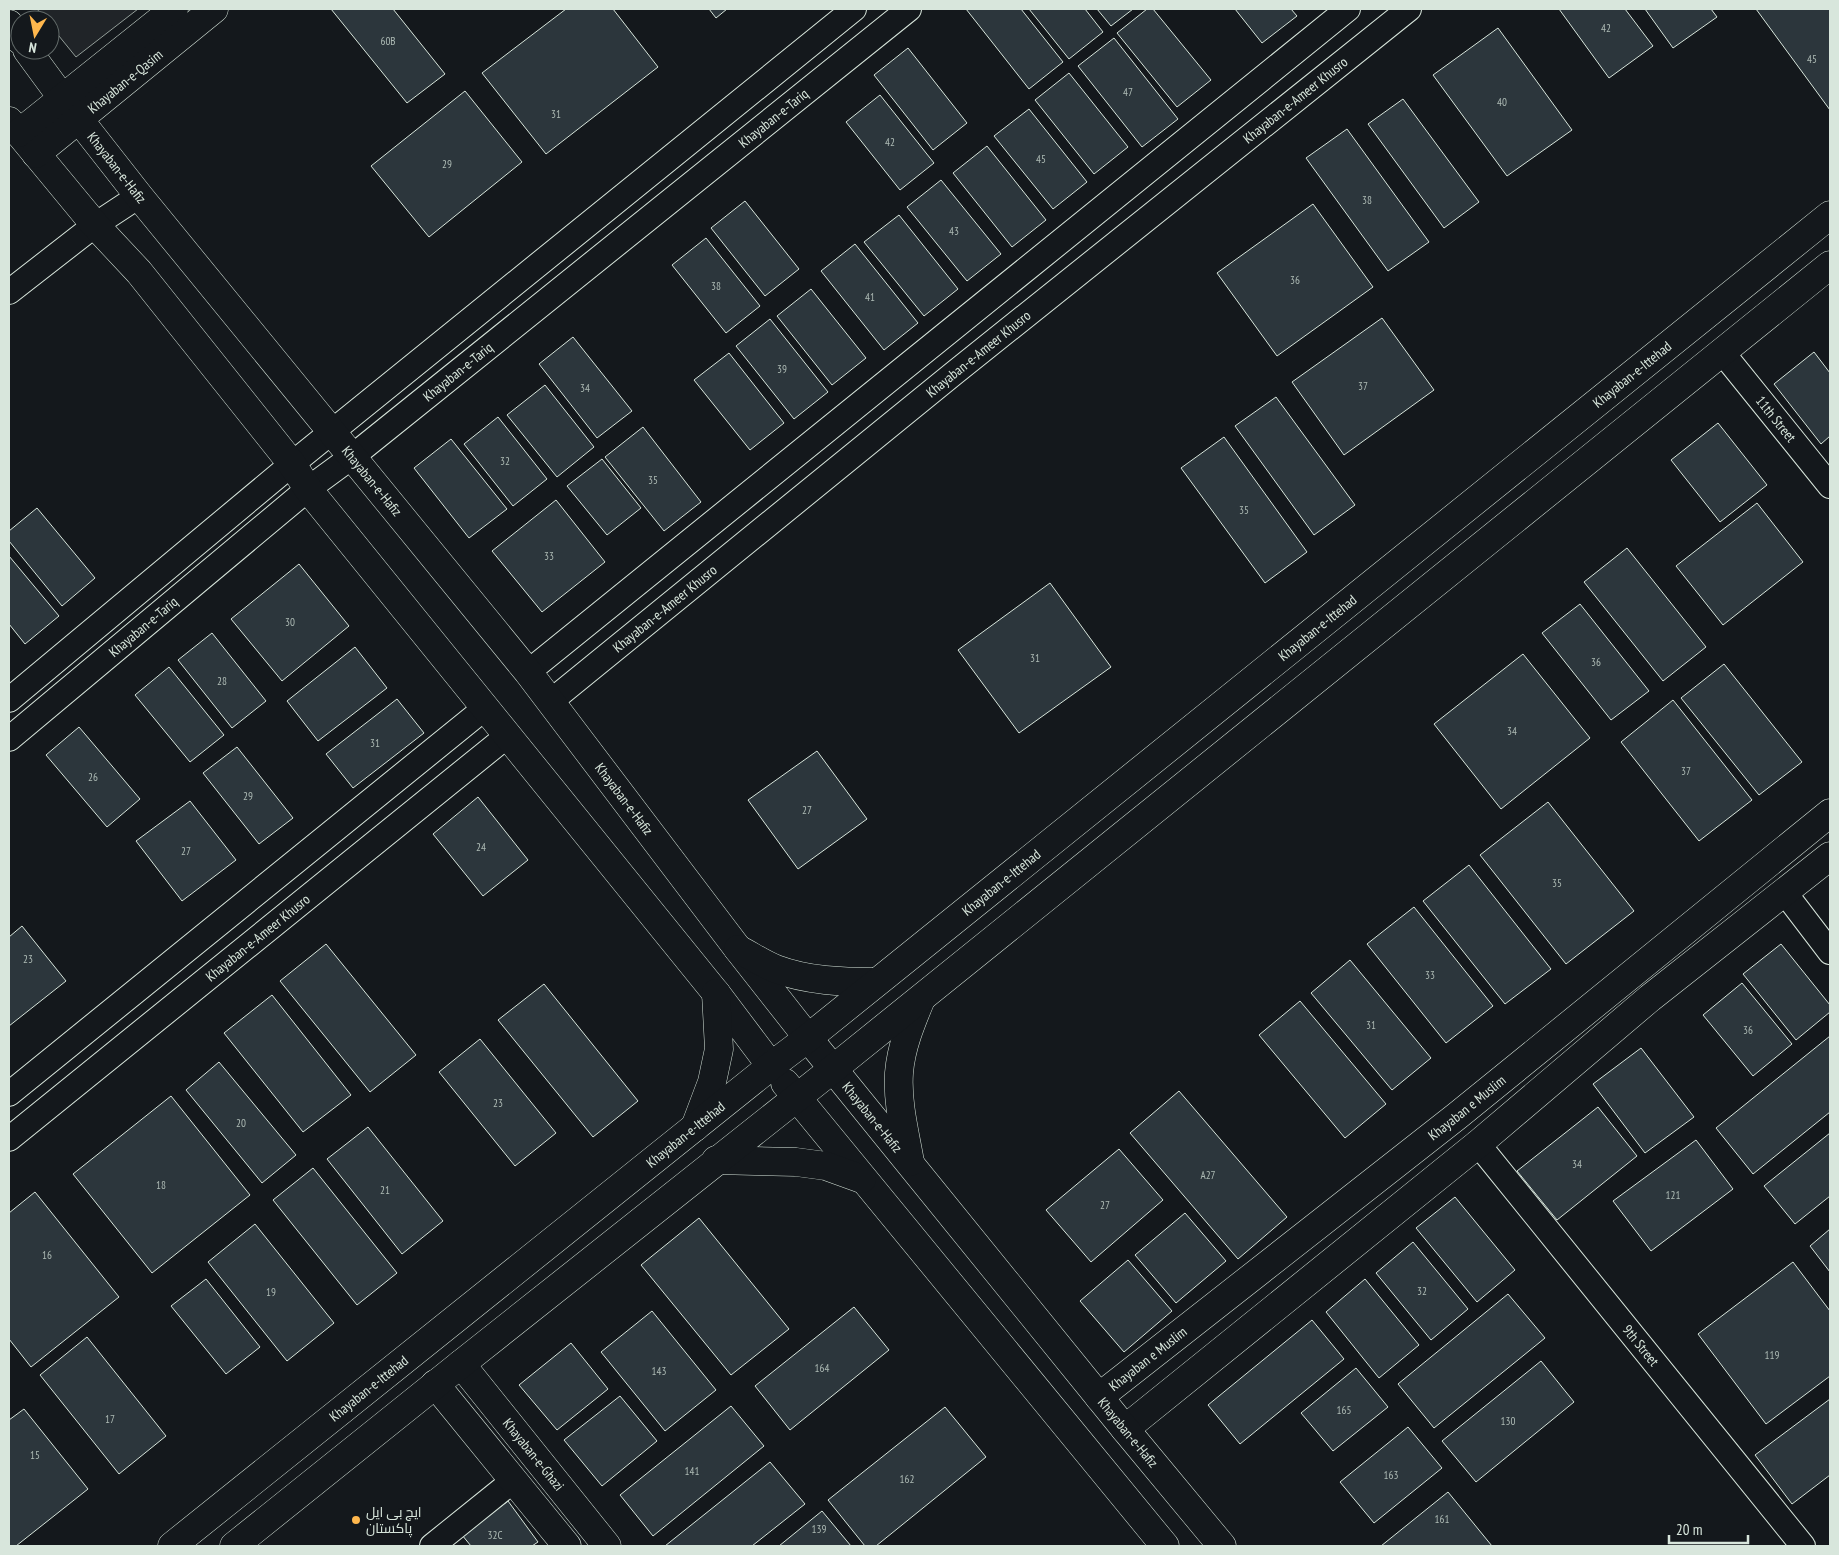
<svg xmlns="http://www.w3.org/2000/svg" width="1839" height="1555" font-family="'PT Sans Narrow',Cairo,sans-serif">
	<rect width="100%" height="100%" fill="#14181c"/>
	<path fill="#202428" stroke="#939e99" d="M 37,9 L 138,9 L 76,57 L 50,25 L 50,20 L 46,20 Z"/>
	<path fill="#2c363c" stroke="#d8e6dc" d="M 331,9 L 393,9 L 445,74 L 407,103 Z
		M 566,9 L 613,9 L 658,67 L 546,154 L 482,73 Z
		M 709,9 L 727,9 L 716,18 Z
		M 966,9 L 1021,9 L 1063,62 L 1029,89 Z
		M 1029,9 L 1085,9 L 1103,32 L 1069,59 Z
		M 1097,9 L 1133,9 L 1111,26 Z
		M 1147,9 L 1153,9 L 1211,80 L 1177,107 L 1117,33 Z
		M 1235,9 L 1291,9 L 1297,16 L 1262,43 Z
		M 1559,9 L 1625,9 L 1653,46 L 1609,78 Z
		M 1645,9 L 1711,9 L 1717,17 L 1673,48 Z
		M 1756,9 L 1830,9 L 1830,110 Z
		M 1498,28 L 1572,130 L 1507,176 L 1433,75 Z
		M 1114,38 L 1178,119 L 1142,147 L 1078,66 Z
		M 908,48 L 967,123 L 933,150 L 874,75 Z
		M 1069,73 L 1128,147 L 1094,174 L 1035,100 Z
		M 465,91 L 522,162 L 429,237 L 371,166 Z
		M 880,95 L 934,163 L 900,190 L 846,122 Z
		M 1403,99 L 1479,202 L 1444,228 L 1368,124 Z
		M 1029,109 L 1087,182 L 1053,209 L 994,136 Z
		M 1347,129 L 1429,242 L 1388,271 L 1306,158 Z
		M 987,146 L 1046,220 L 1012,247 L 953,173 Z
		M 941,180 L 1001,254 L 967,281 L 907,207 Z
		M 745,201 L 799,269 L 765,296 L 711,228 Z
		M 1313,204 L 1373,287 L 1277,356 L 1217,273 Z
		M 899,215 L 958,289 L 924,316 L 864,242 Z
		M 706,238 L 760,306 L 726,333 L 672,265 Z
		M 855,244 L 918,323 L 884,350 L 821,271 Z
		M 811,289 L 866,358 L 832,385 L 777,316 Z
		M 1382,318 L 1434,390 L 1344,455 L 1292,382 Z
		M 770,319 L 828,392 L 794,419 L 736,346 Z
		M 573,337 L 632,411 L 597,438 L 539,364 Z
		M 1814,352 L 1830,373 L 1830,436 L 1821,444 L 1774,384 Z
		M 729,353 L 784,423 L 750,450 L 694,380 Z
		M 545,385 L 594,447 L 557,477 L 507,415 Z
		M 1276,397 L 1355,505 L 1314,535 L 1235,426 Z
		M 498,417 L 547,479 L 513,506 L 464,444 Z
		M 1718,423 L 1767,485 L 1720,522 L 1671,460 Z
		M 643,427 L 701,502 L 664,531 L 605,457 Z
		M 1224,437 L 1307,552 L 1265,583 L 1181,468 Z
		M 451,439 L 507,509 L 469,538 L 414,468 Z
		M 602,459 L 641,508 L 607,535 L 567,486 Z
		M 556,500 L 605,562 L 542,612 L 492,551 Z
		M 1757,503 L 1803,562 L 1723,625 L 1676,566 Z
		M 37,508 L 95,578 L 62,606 L 9,541 L 9,531 Z
		M 1627,548 L 1706,647 L 1663,681 L 1584,582 Z
		M 9,556 L 59,616 L 25,644 L 9,624 Z
		M 299,564 L 349,626 L 282,681 L 231,619 Z
		M 1050,583 L 1111,667 L 1019,733 L 958,650 Z
		M 1580,604 L 1649,691 L 1611,720 L 1542,633 Z
		M 212,633 L 266,701 L 232,728 L 178,660 Z
		M 355,647 L 387,688 L 318,741 L 287,701 Z
		M 1523,654 L 1590,738 L 1501,809 L 1434,724 Z
		M 1724,664 L 1802,762 L 1759,795 L 1681,698 Z
		M 169,667 L 224,735 L 190,762 L 135,695 Z
		M 397,699 L 424,733 L 353,788 L 326,754 Z
		M 1673,700 L 1752,800 L 1699,841 L 1621,742 Z
		M 79,727 L 140,799 L 107,827 L 46,755 Z
		M 237,747 L 293,818 L 259,844 L 203,773 Z
		M 817,751 L 867,819 L 798,869 L 748,800 Z
		M 478,797 L 528,860 L 483,896 L 433,834 Z
		M 190,801 L 236,860 L 182,901 L 136,841 Z
		M 1548,802 L 1634,911 L 1566,964 L 1480,855 Z
		M 1469,865 L 1551,969 L 1505,1004 L 1423,901 Z
		M 1414,907 L 1493,1006 L 1446,1043 L 1367,944 Z
		M 22,926 L 66,981 L 9,1026 L 9,937 Z
		M 326,944 L 416,1055 L 370,1092 L 280,981 Z
		M 1781,944 L 1830,1005 L 1830,1012 L 1796,1040 L 1743,974 Z
		M 1350,960 L 1431,1058 L 1392,1090 L 1311,993 Z
		M 1742,983 L 1792,1044 L 1753,1076 L 1703,1015 Z
		M 544,984 L 638,1101 L 593,1137 L 498,1020 Z
		M 272,995 L 351,1095 L 303,1132 L 224,1033 Z
		M 1300,1001 L 1386,1104 L 1345,1138 L 1259,1035 Z
		M 1830,1036 L 1830,1112 L 1753,1174 L 1716,1128 Z
		M 480,1039 L 556,1133 L 515,1166 L 439,1072 Z
		M 1641,1048 L 1694,1117 L 1645,1153 L 1593,1084 Z
		M 219,1062 L 296,1155 L 262,1183 L 186,1090 Z
		M 1179,1091 L 1287,1217 L 1238,1259 L 1130,1133 Z
		M 171,1096 L 250,1195 L 152,1273 L 73,1174 Z
		M 1598,1107 L 1637,1156 L 1557,1220 L 1517,1171 Z
		M 368,1127 L 443,1221 L 402,1254 L 327,1159 Z
		M 1830,1133 L 1830,1196 L 1795,1224 L 1764,1186 Z
		M 1696,1140 L 1733,1189 L 1651,1251 L 1613,1201 Z
		M 1119,1149 L 1163,1200 L 1091,1262 L 1046,1210 Z
		M 313,1168 L 397,1273 L 357,1305 L 273,1200 Z
		M 35,1192 L 119,1297 L 31,1367 L 9,1339 L 9,1213 Z
		M 1455,1197 L 1515,1270 L 1477,1302 L 1416,1228 Z
		M 1185,1213 L 1226,1261 L 1176,1303 L 1135,1255 Z
		M 699,1218 L 789,1329 L 731,1375 L 641,1265 Z
		M 255,1224 L 334,1323 L 287,1361 L 208,1262 Z
		M 1830,1229 L 1830,1272 L 1810,1246 Z
		M 1413,1242 L 1468,1309 L 1431,1340 L 1376,1273 Z
		M 1128,1260 L 1172,1311 L 1124,1352 L 1080,1301 Z
		M 1793,1262 L 1830,1311 L 1830,1376 L 1766,1424 L 1698,1334 Z
		M 206,1279 L 260,1347 L 226,1374 L 171,1306 Z
		M 1365,1279 L 1419,1345 L 1379,1378 L 1326,1312 Z
		M 1508,1294 L 1545,1338 L 1434,1428 L 1398,1384 Z
		M 854,1307 L 889,1350 L 790,1430 L 755,1386 Z
		M 652,1311 L 716,1390 L 665,1431 L 601,1352 Z
		M 1312,1320 L 1344,1359 L 1240,1444 L 1208,1405 Z
		M 87,1337 L 166,1436 L 119,1474 L 40,1375 Z
		M 571,1343 L 608,1389 L 557,1430 L 519,1385 Z
		M 1541,1361 L 1574,1402 L 1476,1482 L 1442,1441 Z
		M 1356,1368 L 1388,1407 L 1333,1451 L 1301,1413 Z
		M 620,1396 L 657,1441 L 602,1486 L 564,1440 Z
		M 1830,1399 L 1830,1475 L 1792,1504 L 1755,1455 Z
		M 731,1406 L 764,1446 L 653,1536 L 620,1495 Z
		M 945,1407 L 986,1457 L 876,1546 L 865,1546 L 828,1500 Z
		M 24,1409 L 88,1489 L 16,1546 L 9,1546 L 9,1420 Z
		M 1408,1427 L 1442,1468 L 1374,1523 L 1340,1482 Z
		M 770,1462 L 805,1504 L 752,1546 L 665,1546 Z
		M 1448,1492 L 1492,1546 L 1381,1546 Z
		M 508,1501 L 538,1542 L 532,1546 L 471,1546 L 462,1535 Z
		M 822,1511 L 851,1546 L 779,1546 Z"/>
	<g fill="none" stroke-linecap="round" stroke-linejoin="round">
		<defs>
			<g id="minor">
				<path d="M 9,292 L 95,225 L 139,196"/>
				<path id="s1" d="M 1722,352 L 1830,486"/>
				<path d="M 528,672 L 1348,9"/>
				<path d="M 9,700 L 292,464 L 854,9"/>
				<path id="s2" d="M 550,702 L 953,374 L 1409,9"/>
				<path id="s3" d="M 9,739 L 308,489 L 353,456 L 909,9"/>
				<path d="M 1785,893 L 1830,952"/>
				<path d="M 9,1094 L 485,708"/>
				<path id="s4" d="M 9,1139 L 507,736"/>
				<path id="s5" d="M 1478,1144 L 1803,1546"/>
				<path d="M 432,1546 L 514,1480"/>
			</g>
			<g id="tertiary">
				<path d="M 9,24 L 20,40"/>
				<path id="s6" d="M 27,50 L 63,99 L 139,196 L 528,672 L 738,949 L 808,1038"/>
				<path d="M 9,121 L 95,225 L 139,272 L 292,464 L 308,489 L 716,993 L 771,1066"/>
				<path d="M 19,133 L 174,9"/>
				<path id="s7" d="M 36,154 L 214,9"/>
				<path id="s8" d="M 461,1364 L 607,1546"/>
				<path d="M 435,1384 L 567,1546"/>
				<path id="s9" d="M 1099,1397 L 1457,1116 L 1830,813"/>
				<path d="M 1125,1429 L 1478,1144 L 1650,998 L 1830,856"/>
			</g>
			<g id="primary">
				<path d="M 738,949 C 750,955 763,964 776,969 C 808,981 842,982 876,982"/>
				<path id="s10" d="M 808,1038 L 1125,1429 L 1222,1546"/>
				<path d="M 785,1083 L 1165,1546"/>
				<path d="M 695,1127 L 712,1082 L 719,1049 L 716,993"/>
				<path d="M 716,1160 L 796,1162 L 826,1166 L 862,1179"/>
				<path d="M 910,1162 C 905,1133 897,1103 899,1073 C 901,1047 911,1023 921,999"/>
				<path id="s11" d="M 172,1546 L 771,1066 L 808,1038 L 1830,215"/>
				<path d="M 234,1546 L 461,1364 L 833,1069 L 1830,265"/>
			</g>
		</defs>
		<use href="#minor" stroke="#d8e6dc" stroke-width="26"/>
		<use href="#tertiary" stroke="#d8e6dc" stroke-width="29"/>
		<use href="#primary" stroke="#d8e6dc" stroke-width="29"/>
		<use href="#minor" stroke="#14181c" stroke-width="24"/>
		<use href="#tertiary" stroke="#14181c" stroke-width="28"/>
		<use href="#primary" stroke="#14181c" stroke-width="28"/>
	</g>
	<circle fill="#ffb74d" stroke="#14181c" stroke-width="2" cx="356" cy="1520" r="5"/>
	<g text-anchor="middle" dominant-baseline="central" stroke-width="4" stroke-linejoin="round" paint-order="stroke">
		<g font-size="11" fill="#adbab4">
			<text x="1606" y="28">42</text>
			<text x="388" y="41">60B</text>
			<text x="1812" y="59">45</text>
			<text x="1128" y="92">47</text>
			<text x="1502" y="102">40</text>
			<text x="556" y="114">31</text>
			<text x="890" y="142">42</text>
			<text x="1041" y="159">45</text>
			<text x="447" y="164">29</text>
			<text x="1367" y="200">38</text>
			<text x="954" y="231">43</text>
			<text x="1295" y="280">36</text>
			<text x="716" y="286">38</text>
			<text x="870" y="297">41</text>
			<text x="782" y="369">39</text>
			<text x="1363" y="386">37</text>
			<text x="585" y="388">34</text>
			<text x="505" y="461">32</text>
			<text x="653" y="480">35</text>
			<text x="1244" y="510">35</text>
			<text x="549" y="556">33</text>
			<text x="290" y="622">30</text>
			<text x="1035" y="658">31</text>
			<text x="1596" y="662">36</text>
			<text x="222" y="681">28</text>
			<text x="1512" y="731">34</text>
			<text x="375" y="743">31</text>
			<text x="1686" y="771">37</text>
			<text x="93" y="777">26</text>
			<text x="248" y="796">29</text>
			<text x="807" y="810">27</text>
			<text x="481" y="847">24</text>
			<text x="186" y="851">27</text>
			<text x="1557" y="883">35</text>
			<text x="28" y="959">23</text>
			<text x="1430" y="975">33</text>
			<text x="1371" y="1025">31</text>
			<text x="1748" y="1030">36</text>
			<text x="498" y="1103">23</text>
			<text x="241" y="1123">20</text>
			<text x="1577" y="1164">34</text>
			<text x="1208" y="1175">A27</text>
			<text x="161" y="1185">18</text>
			<text x="385" y="1190">21</text>
			<text x="1673" y="1195">121</text>
			<text x="1105" y="1205">27</text>
			<text x="47" y="1255">16</text>
			<text x="1422" y="1291">32</text>
			<text x="271" y="1292">19</text>
			<text x="1772" y="1355">119</text>
			<text x="822" y="1368">164</text>
			<text x="659" y="1371">143</text>
			<text x="1344" y="1410">165</text>
			<text x="110" y="1419">17</text>
			<text x="1508" y="1421">130</text>
			<text x="35" y="1455">15</text>
			<text x="692" y="1471">141</text>
			<text x="1391" y="1475">163</text>
			<text x="907" y="1479">162</text>
			<text x="1442" y="1519">161</text>
			<text x="819" y="1529">139</text>
			<text x="495" y="1535">32C</text>
		</g>
		<g font-size="14" fill="#d8e6dc" stroke="#14181c">
			<text stroke="none"><textPath href="#s7" startOffset="115">Khayaban-e-Qasim</textPath></text>
			<text stroke="none"><textPath href="#s2" startOffset="958">Khayaban-e-Ameer Khusro</textPath></text>
			<text stroke="none"><textPath href="#s3" startOffset="985">Khayaban-e-Tariq</textPath></text>
			<text stroke="none"><textPath href="#s6" startOffset="148">Khayaban-e-Hafiz</textPath></text>
			<text stroke="none"><textPath href="#s2" startOffset="552">Khayaban-e-Ameer Khusro</textPath></text>
			<text stroke="none"><textPath href="#s3" startOffset="580">Khayaban-e-Tariq</textPath></text>
			<text stroke="none"><textPath href="#s11" startOffset="1872">Khayaban-e-Ittehad</textPath></text>
			<text stroke="none"><textPath href="#s1" startOffset="86">11th Street</textPath></text>
			<text stroke="none"><textPath href="#s6" startOffset="552">Khayaban-e-Hafiz</textPath></text>
			<text stroke="none"><textPath href="#s2" startOffset="148">Khayaban-e-Ameer Khusro</textPath></text>
			<text stroke="none"><textPath href="#s3" startOffset="175">Khayaban-e-Tariq</textPath></text>
			<text stroke="none"><textPath href="#s11" startOffset="1468">Khayaban-e-Ittehad</textPath></text>
			<text stroke="none"><textPath href="#s6" startOffset="958">Khayaban-e-Hafiz</textPath></text>
			<text stroke="none"><textPath href="#s11" startOffset="1062">Khayaban-e-Ittehad</textPath></text>
			<text stroke="none"><textPath href="#s4" startOffset="320">Khayaban-e-Ameer Khusro</textPath></text>
			<text stroke="none"><textPath href="#s9" startOffset="468">Khayaban e Muslim</textPath></text>
			<text stroke="none"><textPath href="#s10" startOffset="102">Khayaban-e-Hafiz</textPath></text>
			<text stroke="none"><textPath href="#s11" startOffset="658">Khayaban-e-Ittehad</textPath></text>
			<text stroke="none"><textPath href="#s5" startOffset="259">9th Street</textPath></text>
			<text stroke="none"><textPath href="#s9" startOffset="62">Khayaban e Muslim</textPath></text>
			<text stroke="none"><textPath href="#s11" startOffset="252">Khayaban-e-Ittehad</textPath></text>
			<text stroke="none"><textPath href="#s10" startOffset="508">Khayaban-e-Hafiz</textPath></text>
			<text stroke="none"><textPath href="#s8" startOffset="116">Khayaban-e-Ghazi</textPath></text>
		</g>
		<g font-size="14" fill="#d8e6dc" stroke="#14181c" text-anchor="start">
			<text x="366" y="1512">ایچ بی ایل<tspan x="366" dy="16">پاکستان</tspan></text>
		</g>
	</g>
	<rect width="1839" height="1555" fill="none" stroke="#d8e6dc" stroke-width="20"/>
	<g transform="translate(35 35) rotate(190)"><circle r="24" fill="#14181c" stroke="#626a69"/>
	<path d="M0-4L9 19L0 12L-9 19Z" fill="#ffb74d"/>
	<text y="-8" font-size="14" font-weight="bold" text-anchor="middle" fill="#d8e6dc">N</text>
	</g>
	<path d="M1669 1535v8h79v-8" fill="none" stroke="#d8e6dc" stroke-width="2.5"/>
	<text x="1676" y="1535" font-size="15" fill="#d8e6dc" stroke="#14181c" stroke-width="4" paint-order="stroke">20 m</text>
</svg>
